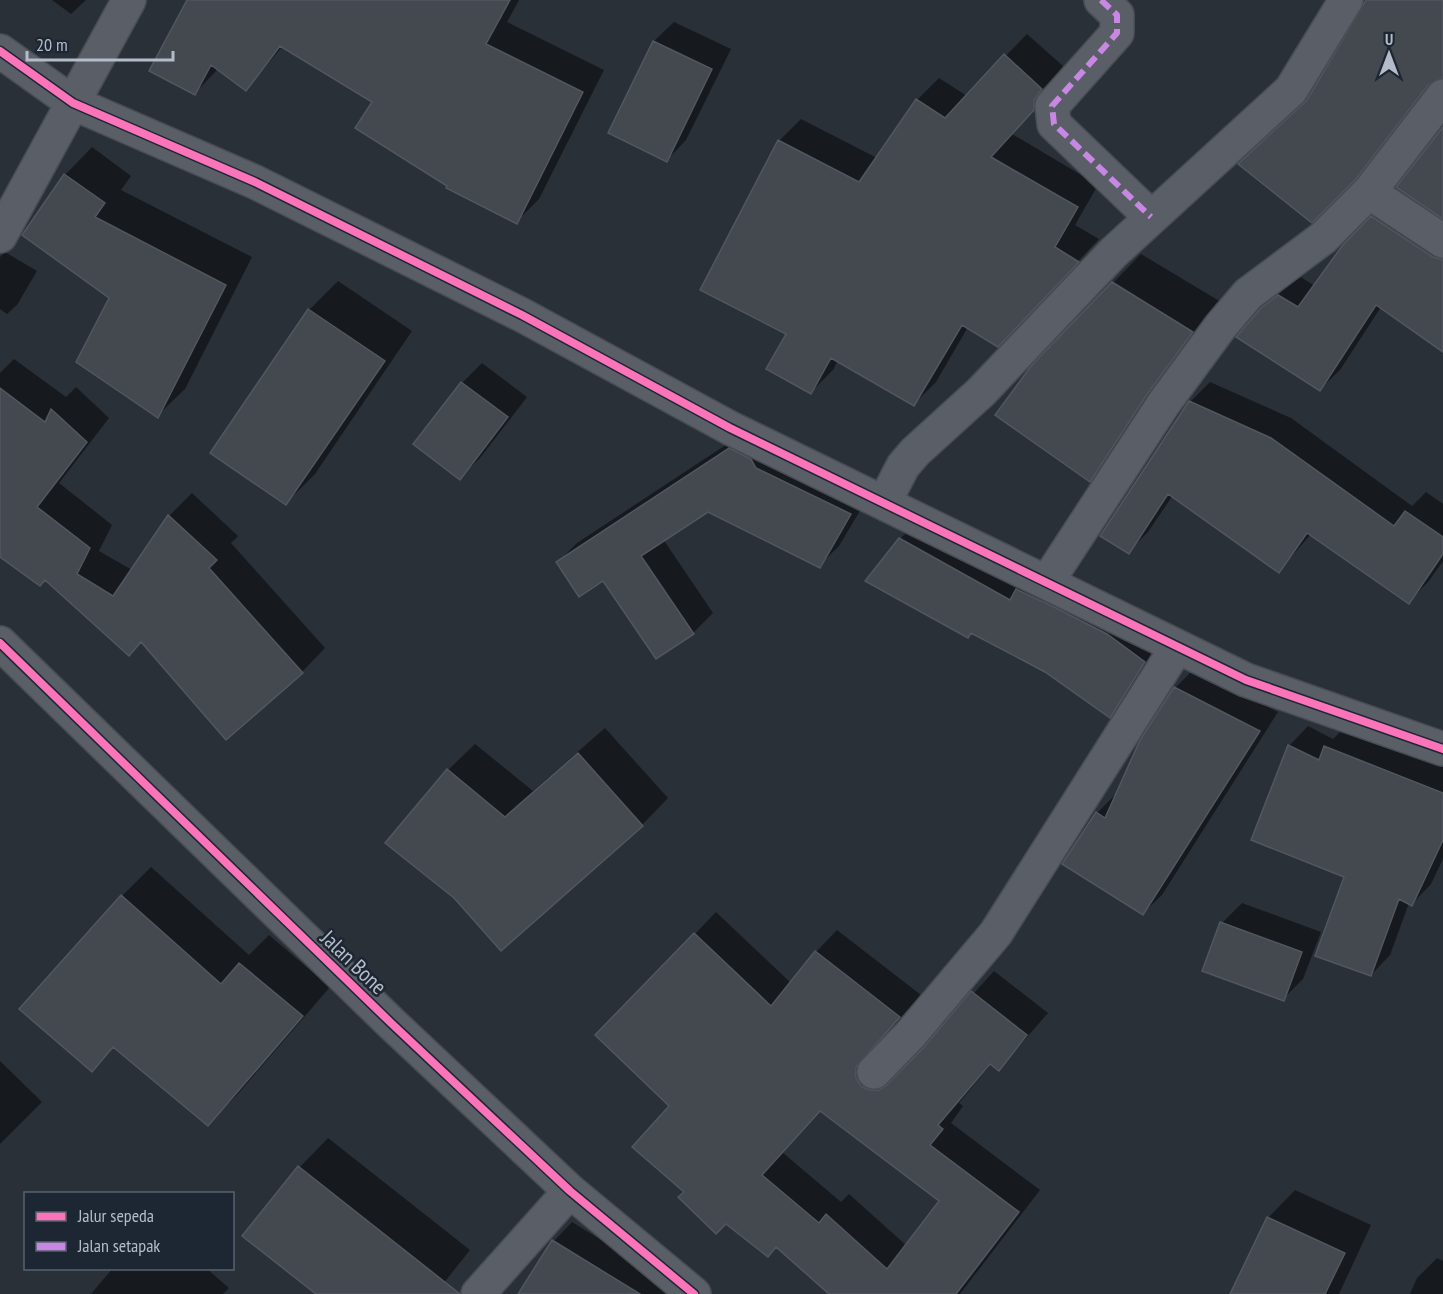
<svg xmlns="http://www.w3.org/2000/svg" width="1443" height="1294" font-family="'PT Sans Narrow',sans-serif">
	<rect width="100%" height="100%" fill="#2a3038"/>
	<path fill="#0007" fill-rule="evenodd" d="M 52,0 L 86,0 L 71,14 Z
		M 189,0 L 519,0 L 507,22 L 604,70 L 539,199 L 516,222 L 449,186 L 374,102 L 283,46 L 246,89 L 218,69 L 194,94 Z
		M 1369,0 L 1443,0 L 1443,76 L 1439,77 L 1385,147 L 1312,221 L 1240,164 L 1311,96 Z
		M 674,22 L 731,49 L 686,140 L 667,160 L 610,133 L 654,41 Z
		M 1027,34 L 1063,66 L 1056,77 L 1055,87 L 1012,134 L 1098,185 L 1075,225 L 1099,239 L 1020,323 L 968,327 L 936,382 L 914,404 L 838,360 L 833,370 L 811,392 L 788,333 L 702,290 L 779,141 L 801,119 L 877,158 L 917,100 L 939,78 L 967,96 Z
		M 92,147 L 131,176 L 121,190 L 252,257 L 185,389 L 157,416 L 111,297 L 24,235 L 65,175 Z
		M 1392,197 L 1443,231 L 1443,350 L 1381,307 L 1340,370 L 1320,389 L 1262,309 L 1299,276 L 1315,286 L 1343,247 Z
		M 5,252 L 37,271 L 17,305 L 7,314 L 0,309 L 0,257 Z
		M 1141,254 L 1221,302 L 1119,451 L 1090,480 L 1113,283 Z
		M 338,281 L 412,331 L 315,474 L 286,503 L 309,310 Z
		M 14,359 L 66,397 L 76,387 L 109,418 L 59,483 L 112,525 L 99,551 L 132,570 L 169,516 L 192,493 L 238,536 L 231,543 L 325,648 L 302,672 L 142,641 L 45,578 L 0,553 L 0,373 Z
		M 482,363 L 527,397 L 480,458 L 460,478 L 415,444 L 462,383 Z
		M 1210,382 L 1291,418 L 1412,506 L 1426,492 L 1443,504 L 1443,561 L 1428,582 L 1408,602 L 1311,534 L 1279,571 L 1173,495 L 1148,532 L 1128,552 L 1102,535 L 1190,402 Z
		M 750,429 L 870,494 L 839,546 L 819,566 L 708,510 L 663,539 L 713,613 L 693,633 L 604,579 L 558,562 L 577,543 Z
		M 920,519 L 1164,641 L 1129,697 L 1110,716 L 1046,670 L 867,580 L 900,539 Z
		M 1194,669 L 1278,712 L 1162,895 L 1143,913 L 1097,813 L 1116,794 L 1175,688 Z
		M 1308,726 L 1333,739 L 1345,727 L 1443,766 L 1443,859 L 1431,884 L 1412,904 L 1409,903 L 1390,955 L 1371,975 L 1346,876 L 1289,746 Z
		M 605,728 L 668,798 L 642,825 L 455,897 L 448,770 L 475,744 L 533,791 Z
		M 151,867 L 249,955 L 269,935 L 330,987 L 237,1095 L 208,1124 L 115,1046 L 91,1070 L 122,896 Z
		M 1242,903 L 1321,932 L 1303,979 L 1283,999 L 1204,970 L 1222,923 Z
		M 716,912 L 791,983 L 816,952 L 837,930 L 921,995 L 877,1044 L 877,1055 L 891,1069 L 902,1069 L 910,1064 L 994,971 L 1048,1013 L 999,1069 L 992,1063 L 959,1103 L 963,1106 L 951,1123 L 1040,1190 L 960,1294 L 848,1294 L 776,1246 L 686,1191 L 672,1106 L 695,934 ZM 821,1109 L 941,1201 L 907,1246 L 849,1194 L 841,1202 L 782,1152 Z
		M 0,1061 L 42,1102 L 0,1144 Z
		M 328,1138 L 470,1250 L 435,1294 L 319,1294 L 245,1236 L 300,1167 Z
		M 1295,1190 L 1371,1225 L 1339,1294 L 1232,1294 L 1268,1218 Z
		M 572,1222 L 624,1254 L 694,1294 L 520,1294 L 554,1241 Z
		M 1437,1258 L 1443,1261 L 1443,1294 L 1410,1294 L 1417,1278 Z
		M 113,1268 L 206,1268 L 229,1288 L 223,1294 L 91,1294 Z"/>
	<path fill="#444950" stroke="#52575f" stroke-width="1.5" fill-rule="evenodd" d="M 187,0 L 510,0 L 486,44 L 583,92 L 517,224 L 446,188 L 447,186 L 355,128 L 372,102 L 280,46 L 246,91 L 211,65 L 195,95 L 149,71 Z
		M 1366,0 L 1443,0 L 1443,78 L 1428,85 L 1355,180 L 1312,223 L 1238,164 L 1307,100 Z
		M 653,41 L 712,69 L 667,162 L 608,133 Z
		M 1004,54 L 1042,89 L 1034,100 L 1034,110 L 991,157 L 1078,207 L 1055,247 L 1079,262 L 998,347 L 962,325 L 914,406 L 831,358 L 811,394 L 766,369 L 786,334 L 700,290 L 778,140 L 859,182 L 916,99 L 945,118 Z
		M 1443,127 L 1443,219 L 1396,187 Z
		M 64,174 L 105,203 L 95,217 L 226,285 L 158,418 L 76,362 L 109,298 L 22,235 Z
		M 1371,216 L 1433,257 L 1443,260 L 1443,352 L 1376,305 L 1320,391 L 1236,337 L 1261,308 L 1278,295 L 1298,307 L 1342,246 Z
		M 1112,282 L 1193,332 L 1148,393 L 1090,482 L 995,415 L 1031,366 Z
		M 308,309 L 385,361 L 286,505 L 210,453 Z
		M 461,382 L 508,417 L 460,480 L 413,444 Z
		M 0,388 L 45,422 L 51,409 L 87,442 L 37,507 L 90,548 L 77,574 L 113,596 L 168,515 L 217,560 L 209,568 L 303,673 L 226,740 L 141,642 L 129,656 L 45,580 L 40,586 L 0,557 Z
		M 1189,401 L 1271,438 L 1394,526 L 1405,511 L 1443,537 L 1443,554 L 1409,604 L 1307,533 L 1279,573 L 1168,494 L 1129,554 L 1100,536 Z
		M 729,448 L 751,459 L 756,468 L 851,514 L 820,568 L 708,512 L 641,556 L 694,634 L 656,659 L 603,581 L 579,597 L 556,562 Z
		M 899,538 L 1010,600 L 1016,589 L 1056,608 L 1107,634 L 1145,662 L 1110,718 L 1045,672 L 971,633 L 968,638 L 865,581 Z
		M 1174,687 L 1260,731 L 1143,915 L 1062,864 L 1096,812 L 1105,818 L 1140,740 Z
		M 1288,745 L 1319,760 L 1324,746 L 1443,793 L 1443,840 L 1412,906 L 1399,899 L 1371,976 L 1315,956 L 1344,877 L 1251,840 Z
		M 578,753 L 643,826 L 501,951 L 454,898 L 385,843 L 447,769 L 505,817 Z
		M 121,895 L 221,984 L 239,963 L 303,1016 L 208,1126 L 113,1047 L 92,1072 L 19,1009 Z
		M 1220,922 L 1302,952 L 1284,1001 L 1202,971 Z
		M 694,933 L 771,1006 L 815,951 L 900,1017 L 856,1067 L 856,1078 L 861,1086 L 869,1090 L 879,1090 L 887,1085 L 924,1047 L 971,991 L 1027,1035 L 999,1071 L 990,1064 L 938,1125 L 943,1129 L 930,1145 L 1019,1212 L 956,1294 L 829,1294 L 776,1247 L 768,1257 L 726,1224 L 716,1234 L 678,1197 L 684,1192 L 632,1147 L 669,1106 L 595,1035 ZM 820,1111 L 939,1201 L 887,1269 L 826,1214 L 819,1223 L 762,1175 Z
		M 298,1166 L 460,1294 L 316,1294 L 242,1236 Z
		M 1267,1217 L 1345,1253 L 1325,1294 L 1230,1294 Z
		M 552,1240 L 640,1294 L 518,1294 Z"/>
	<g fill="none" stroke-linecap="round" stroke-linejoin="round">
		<defs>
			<path id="minor" d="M 1101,0 L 1117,15 L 1117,33 L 1052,106 L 1054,124 L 1151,217
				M 0,51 L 73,103 L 255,182 L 522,315 L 730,428 L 1246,680 L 1443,749
				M 1369,192 L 1443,241
				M 0,236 L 129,0
				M 884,503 L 903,466 L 915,452 L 981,392 L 1113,253 L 1291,90 L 1346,0
				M 1047,582 L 1164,403 L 1220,327 L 1248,294 L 1323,238 L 1369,192 L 1443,96
				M 0,643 L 390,1022 L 570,1191 L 694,1294
				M 874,1072 L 910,1035 L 996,933 L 1177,647
				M 478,1294 L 570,1191"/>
		</defs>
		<use href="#minor" stroke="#484c53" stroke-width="36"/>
		<use href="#minor" stroke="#5a5e66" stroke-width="33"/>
		<path stroke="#c787e3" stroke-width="6" stroke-dasharray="12 6" stroke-linecap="butt" d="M 1101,0 L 1117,15 L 1117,33 L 1052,106 L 1054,124 L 1151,217"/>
		<defs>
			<path id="cycleway" d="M 0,51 L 73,103 L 255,182 L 522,315 L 730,428 L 1246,680 L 1443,749
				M 0,643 L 390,1022 L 570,1191 L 694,1294"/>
		</defs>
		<use href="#cycleway" stroke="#1d2633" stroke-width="11"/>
		<use href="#cycleway" stroke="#fb73b8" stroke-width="8"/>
	</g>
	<g text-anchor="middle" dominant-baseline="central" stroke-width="5" stroke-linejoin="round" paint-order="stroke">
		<g font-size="22" fill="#b4bcc9" stroke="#1d2633">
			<text transform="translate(354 962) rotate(44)">Jalan Bone</text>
		</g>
	</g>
	<rect x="24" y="1192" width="210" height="78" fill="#1d2633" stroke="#59626f" stroke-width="1.5"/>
	<rect x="36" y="1212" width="30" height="9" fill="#fb73b8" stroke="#59626f" stroke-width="1.5"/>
	<text x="78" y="1222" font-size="18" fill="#b4bcc9">Jalur sepeda</text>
	<rect x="36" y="1242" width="30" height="9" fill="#c787e3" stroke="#59626f" stroke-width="1.5"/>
	<text x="78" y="1252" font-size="18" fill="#b4bcc9">Jalan setapak</text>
	<g transform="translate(1389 54)" stroke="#1d2633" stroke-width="4.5" paint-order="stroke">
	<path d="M0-4.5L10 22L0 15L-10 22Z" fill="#b4bcc9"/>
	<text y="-9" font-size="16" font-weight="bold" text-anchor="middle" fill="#b4bcc9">U</text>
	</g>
	<path d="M27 51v9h146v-9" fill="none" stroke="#b4bcc9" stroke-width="3"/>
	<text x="36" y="51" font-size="18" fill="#b4bcc9" stroke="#1d2633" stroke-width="4.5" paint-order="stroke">20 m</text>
</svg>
